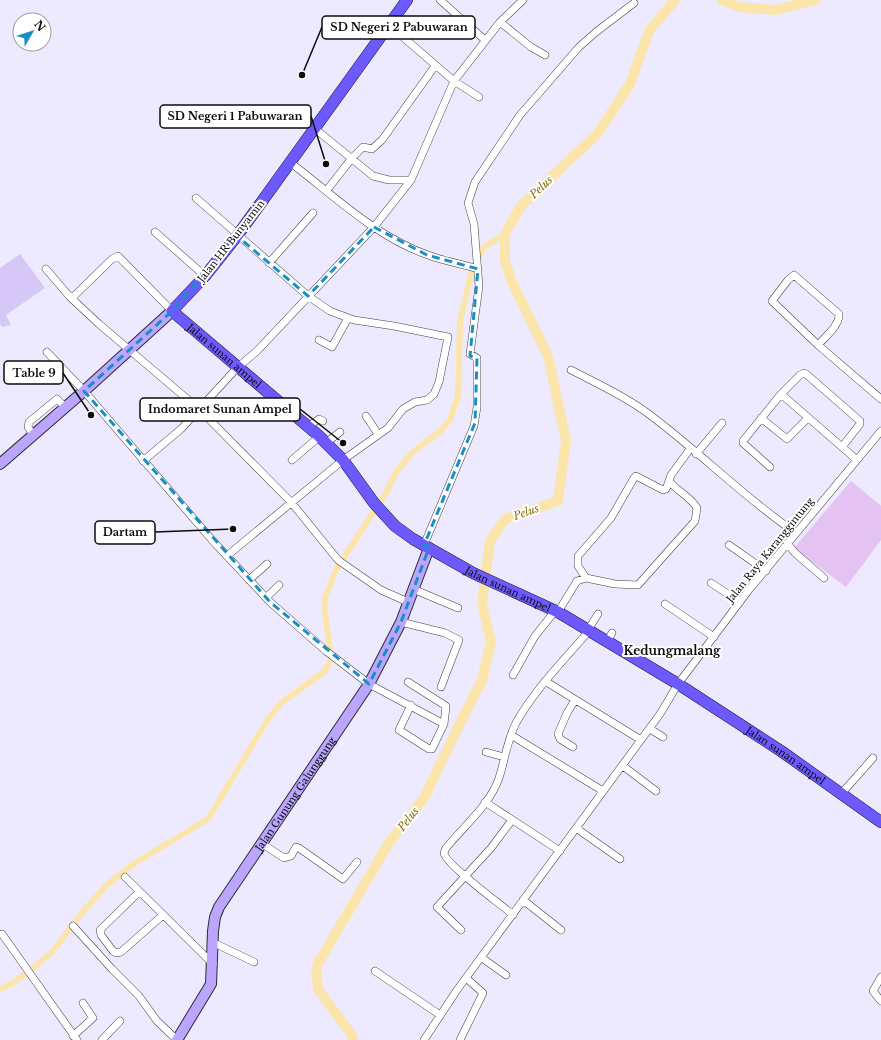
<svg xmlns="http://www.w3.org/2000/svg" width="881" height="1040" font-family="'Libre Baskerville',serif">
	<rect width="100%" height="100%" fill="#edeaff"/>
	<path fill="#d5c8f7" d="M 20,254 L 45,288 L 6,315 L 11,325 L 2,327 L 0,324 L 0,268 Z"/>
	<path fill="#e4c3f2" d="M 851,481 L 881,506 L 881,540 L 846,587 L 794,548 Z"/>
	<g fill="none" stroke-linecap="round" stroke-linejoin="round">
		<path stroke="#fbe5aa" stroke-width="6" d="M 0,989 L 11,984 L 31,970 L 53,951 L 85,909 L 109,883 L 135,863 L 208,819 L 266,722 L 281,703 L 325,671 L 331,659 L 325,611 L 325,598 L 337,568 L 386,493 L 396,472 L 411,454 L 440,431 L 450,420 L 458,396 L 460,321 L 472,270 L 484,247 L 505,234"/>
		<path stroke="#fbe5aa" stroke-width="10" d="M 722,0 L 739,7 L 775,10 L 815,0
			M 353,1040 L 351,1034 L 318,989 L 316,967 L 388,844 L 424,798 L 463,717 L 482,680 L 491,642 L 482,603 L 490,541 L 505,519 L 558,501 L 566,441 L 548,356 L 511,280 L 505,261 L 505,234 L 521,206 L 598,133 L 630,84 L 649,31 L 675,0"/>
		<defs>
			<path id="street" d="M 440,0 L 485,40
				M 500,22 L 531,47 L 545,55
				M 389,25 L 454,81 L 500,22 L 523,0
				M 314,128 L 373,176 L 389,180 L 411,180
				M 291,163 C 333,195 376,237 428,255 C 444,261 462,264 478,269
				M 327,190 L 352,158 L 363,147 L 372,149 L 382,140 L 435,66
				M 196,198 L 308,296 L 330,311 L 354,320 L 394,326 L 448,337 L 439,382 L 434,394 L 427,400 L 415,402 L 403,409 L 388,428 L 343,460 L 228,555
				M 155,232 L 205,276
				M 269,263 L 313,213
				M 46,269 L 70,297 L 99,324 L 199,409 L 291,502 L 338,560 L 381,590 L 408,602
				M 72,298 L 112,259 L 118,256 L 172,311
				M 319,340 L 332,347 L 348,318
				M 818,345 L 772,301 L 788,280 L 794,275 L 839,314 C 840,325 825,337 818,345 L 881,399
				M 47,352 L 84,391 L 212,540 L 270,602 L 326,651 L 369,684 L 444,724
				M 571,370 C 596,383 623,395 646,412 C 698,450 743,497 796,533
				M 781,394 L 800,375 L 804,373 L 806,374 L 860,421 L 860,424 L 842,447
				M 366,416 L 378,434
				M 761,418 L 787,439 L 808,418
				M 309,426 L 319,419 L 323,421
				M 33,435 L 28,427 L 29,422 L 57,399 L 65,407
				M 326,443 L 340,432
				M 696,454 L 722,423
				M 292,460 L 320,436
				M 143,461 L 181,429 L 237,368 L 257,351 L 374,227 L 411,180 L 454,81 L 479,97
				M 770,467 L 743,443 L 743,441 L 781,394 L 857,460
				M 787,543 L 795,553 L 824,578
				M 424,545 L 474,426 L 477,407 L 477,358 L 470,354 L 479,286 L 474,224 L 468,203 L 475,182 L 520,115 L 579,47 L 596,32 L 634,3
				M 729,545 L 766,571
				M 586,578 L 578,566 L 578,556 L 611,518 L 634,478 L 636,476 L 663,490 L 666,489 L 669,481
				M 249,580 L 267,564
				M 711,583 L 740,602
				M 413,589 L 458,608
				M 266,598 L 279,585
				M 665,604 L 714,637
				M 558,612 L 577,581 L 586,578 L 615,584 L 638,585 L 695,521 L 697,508 C 690,496 678,492 669,481 L 671,475 L 690,449
				M 401,622 L 445,633 L 459,640 L 441,687
				M 588,630 L 598,614
				M 607,642 L 612,633
				M 513,675 L 535,636 L 555,611
				M 545,681 L 641,740
				M 408,682 L 446,706 L 444,724 L 432,749 L 429,749 L 399,730 L 411,705
				M 650,729 L 663,737
				M 511,735 L 603,791
				M 573,747 L 560,739 L 558,734 L 567,713 L 575,700
				M 486,752 L 504,757
				M 623,766 L 656,791
				M 841,794 L 873,758
				M 485,802 L 560,851
				M 576,828 L 620,859
				M 261,843 L 284,858 L 291,856 L 296,847 L 299,848 L 343,879 L 357,862
				M 125,877 L 213,964
				M 139,892 L 100,930 L 101,935 L 113,951 L 116,953 L 121,952 L 163,915
				M 523,900 L 561,930
				M 513,915 C 502,905 445,864 444,853 L 446,848 C 463,827 490,805 499,778 C 505,760 507,740 516,723 C 535,689 564,660 589,631
				M 73,926 L 112,969 L 139,996 L 157,1021 L 177,1040
				M 461,930 L 437,907 L 491,848 L 512,820
				M 2,934 L 77,1040
				M 212,942 L 254,962
				M 482,958 L 506,975
				M 375,971 L 440,1015
				M 881,977 L 873,991 L 881,1001
				M 73,1036 L 93,1018 L 83,1003
				M 102,1040 L 120,1021
				M 424,1040 L 457,990 L 660,714 L 678,684 L 748,591 L 881,431
				M 460,1040 L 483,993 L 466,978"/>
			<g id="secondary">
				<path d="M 0,464 L 84,391 L 172,311"/>
				<path id="s1" d="M 177,1040 L 211,984 L 213,931 L 215,917 L 219,907 L 369,684 L 401,622 L 429,548"/>
			</g>
			<g id="primary">
				<path id="s2" d="M 407,0 L 237,236 L 205,276 L 172,311 L 318,435 L 343,460 L 374,503 L 395,526 L 413,539 L 473,573 L 558,612 L 678,684 L 781,751 L 881,822"/>
			</g>
		</defs>
		<use href="#street" stroke="#3e3e3e" stroke-width="8"/>
		<use href="#secondary" stroke="#2d2d2d" stroke-width="12"/>
		<use href="#primary" stroke="#1c1c1c" stroke-width="12"/>
		<use href="#street" stroke="#fff" stroke-width="7"/>
		<use href="#secondary" stroke="#bba5ff" stroke-width="10"/>
		<use href="#primary" stroke="#6d5aff" stroke-width="11"/>
	</g>
	<path fill="none" stroke="#1a8fc4" stroke-width="3" stroke-dasharray="8 5" stroke-linejoin="round" d="M 374,227 L 427,255 L 478,269 L 470,356 L 477,358 L 475,423 L 424,545 L 429,548 L 401,622 L 369,684 L 270,602 L 84,391 L 172,311 L 237,236 L 308,296 Z"/>
	<g text-anchor="middle" dominant-baseline="central" stroke-width="4" stroke-linejoin="round" paint-order="stroke">
		<g font-size="10" fill="#0b0b0b" stroke="#fff">
			<text transform="translate(231 241) rotate(-52)">Jalan HR Bunyamin</text>
			<text stroke="none"><textPath href="#s2" startOffset="459">Jalan sunan ampel</textPath></text>
			<text transform="translate(770 550) rotate(-51)">Jalan Raya Karanggintung</text>
			<text stroke="none"><textPath href="#s2" startOffset="831">Jalan sunan ampel</textPath></text>
			<text stroke="none"><textPath href="#s2" startOffset="1155">Jalan sunan ampel</textPath></text>
			<text stroke="none"><textPath href="#s1" startOffset="280">Jalan Gunung Galunggung</textPath></text>
		</g>
		<g font-size="11" font-style="italic" fill="#876f0e" stroke="#fff">
			<text transform="translate(541 187) rotate(-43)">Pelus</text>
			<text transform="translate(526 512) rotate(-20)">Pelus</text>
			<text transform="translate(408 819) rotate(-52)">Pelus</text>
		</g>
		<g font-size="12" font-weight="bold" fill="#0b0b0b" stroke="#fff">
			<text x="672" y="650">Kedungmalang</text>
		</g>
	</g>
	<path fill="none" stroke="#0b0b0b" stroke-width="1.5" d="M302 75L322 27M326 164L311 116M91 415L63 373M343 443L300 409M233 529L155 532"/>
	<g fill="#0b0b0b" stroke="#fff" stroke-width="1.5">
		<circle cx="302" cy="75" r="4"/>
		<circle cx="326" cy="164" r="4"/>
		<circle cx="91" cy="415" r="4"/>
		<circle cx="343" cy="443" r="4"/>
		<circle cx="233" cy="529" r="4"/>
	</g>
	<g fill="#fff" stroke="#0b0b0b" stroke-width="1.5">
		<rect x="322" y="16" width="153" height="23" rx="4"/>
		<rect x="160" y="105" width="151" height="23" rx="4"/>
		<rect x="4" y="361" width="59" height="23" rx="4"/>
		<rect x="140" y="398" width="160" height="23" rx="4"/>
		<rect x="95" y="521" width="60" height="23" rx="4"/>
	</g>
	<g font-size="11" text-anchor="middle" font-weight="bold" fill="#0b0b0b">
		<text x="399" y="31">SD Negeri 2 Pabuwaran</text>
		<text x="235" y="120">SD Negeri 1 Pabuwaran</text>
		<text x="34" y="377">Table 9</text>
		<text x="220" y="413">Indomaret Sunan Ampel</text>
		<text x="125" y="536">Dartam</text>
	</g>
	<g transform="translate(32 32) rotate(51)"><circle r="19" fill="#ffffff" stroke="#9d9d9d"/>
	<path d="M0-3L7 15L0 10L-7 15Z" fill="#1a8fc4"/>
	<text y="-6" font-size="11" font-weight="bold" text-anchor="middle" fill="#0b0b0b">N</text>
	</g>
</svg>
